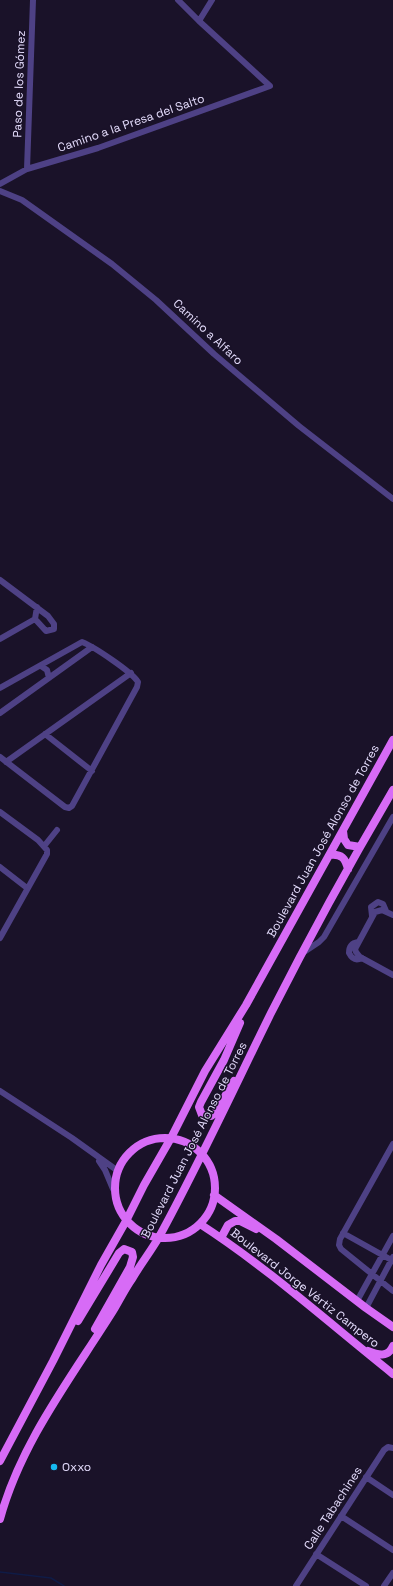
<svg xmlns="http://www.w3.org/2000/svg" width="393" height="1586" font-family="'Space Grotesk',sans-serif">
	<rect width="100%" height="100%" fill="#1a1229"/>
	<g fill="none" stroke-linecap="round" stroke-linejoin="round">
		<path stroke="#0f1b46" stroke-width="1.5" d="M 0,1572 L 51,1578 L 64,1586"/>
		<path stroke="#4e4185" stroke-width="6" d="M 199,21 L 212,0
			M 27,169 L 33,0
			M 0,184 L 27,169 L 98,148 L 270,86 L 199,21 L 178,0
			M 0,191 L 22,200 L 112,264 L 156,300 L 214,354 L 299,426 L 393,499
			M 0,580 L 48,616 L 54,624 L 54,629 L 46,631 L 35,619
			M 0,639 L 35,619 L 37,607
			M 41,666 L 47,670 L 49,678
			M 0,688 L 82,642 C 93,646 132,672 138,682 L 137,687 L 72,806 L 69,808 L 65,807 L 0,757
			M 0,713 L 92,647
			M 45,734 L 92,771
			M 6,762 L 131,673
			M 0,812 L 38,840 L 47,850 L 47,854 L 0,938
			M 45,845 L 57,830
			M 0,867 L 27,888
			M 393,915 L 382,910 L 375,912 L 355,949 L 356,952 L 360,957 L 393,975
			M 372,916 L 371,907 L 378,902 L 383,904 L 386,911
			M 358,942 C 352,943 349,947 349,953 C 352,959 356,961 362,958
			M 304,952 L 319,942 L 324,937 L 393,817
			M 0,1091 L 72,1138 L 118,1171
			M 393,1144 L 340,1239 L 339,1245 L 341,1249 L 393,1291
			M 99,1161 L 105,1170 L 113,1189
			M 343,1233 L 393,1261
			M 357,1301 L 393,1236
			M 366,1308 L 393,1257
			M 366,1477 L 393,1495
			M 341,1516 L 393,1550
			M 316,1554 L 366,1586
			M 296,1586 L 384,1450 L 388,1447 L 393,1448
			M 384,1586 L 393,1573"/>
		<path stroke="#d76bf6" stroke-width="8" d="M 343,831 L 344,839 L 348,845 L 360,847
			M 330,855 C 342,854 345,858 348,869
			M 234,1081 L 215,1113 L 211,1116 L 202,1115 L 199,1107 L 201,1102 L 224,1060 L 240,1023
			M115 1188a50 50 0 1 1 100 0a50 50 0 1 1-100 0Z
			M 214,1195 L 276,1239 L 366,1308 L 393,1327
			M 200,1224 C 268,1268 329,1323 393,1374
			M 221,1238 L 228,1225 L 235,1221 L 240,1221 L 256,1229
			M 78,1321 L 119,1253 L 124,1249 L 132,1252 L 133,1257 L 130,1267 L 95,1329
			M 368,1351 C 378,1355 388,1358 393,1346
			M 0,1461 L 53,1361 L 101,1265 L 126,1221 L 144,1185 L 171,1138 L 205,1071 L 246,1005 L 393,740
			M 0,1519 C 21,1442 71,1378 113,1311 C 119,1301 125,1289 132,1279 C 140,1265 151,1251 159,1237 C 199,1164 234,1088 271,1013 C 309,938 350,863 393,790"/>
	</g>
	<circle fill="#16b9f0" stroke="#1a1229" stroke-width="1.5" cx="54" cy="1467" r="4"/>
	<g text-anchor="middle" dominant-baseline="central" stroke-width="3" stroke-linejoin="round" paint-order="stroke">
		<g font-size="12" fill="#e5ddfd" stroke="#1a1229">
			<text transform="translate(19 84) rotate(-88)">Paso de los Gómez</text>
			<text transform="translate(131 123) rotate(-19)">Camino a la Presa del Salto</text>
			<text transform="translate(208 332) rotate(43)">Camino a Alfaro</text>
			<text transform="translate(323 841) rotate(-61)">Boulevard Juan José Alonso de Torres</text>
			<text transform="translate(194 1140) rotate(-63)">Boulevard Juan José Alonso de Torres</text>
			<text transform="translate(305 1288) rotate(38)">Boulevard Jorge Vértiz Campero</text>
			<text transform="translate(333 1508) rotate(-57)">Calle Tabachines</text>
		</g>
		<g font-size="12" fill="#e5ddfd" stroke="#1a1229" text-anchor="start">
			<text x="62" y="1467">Oxxo</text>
		</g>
	</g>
</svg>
